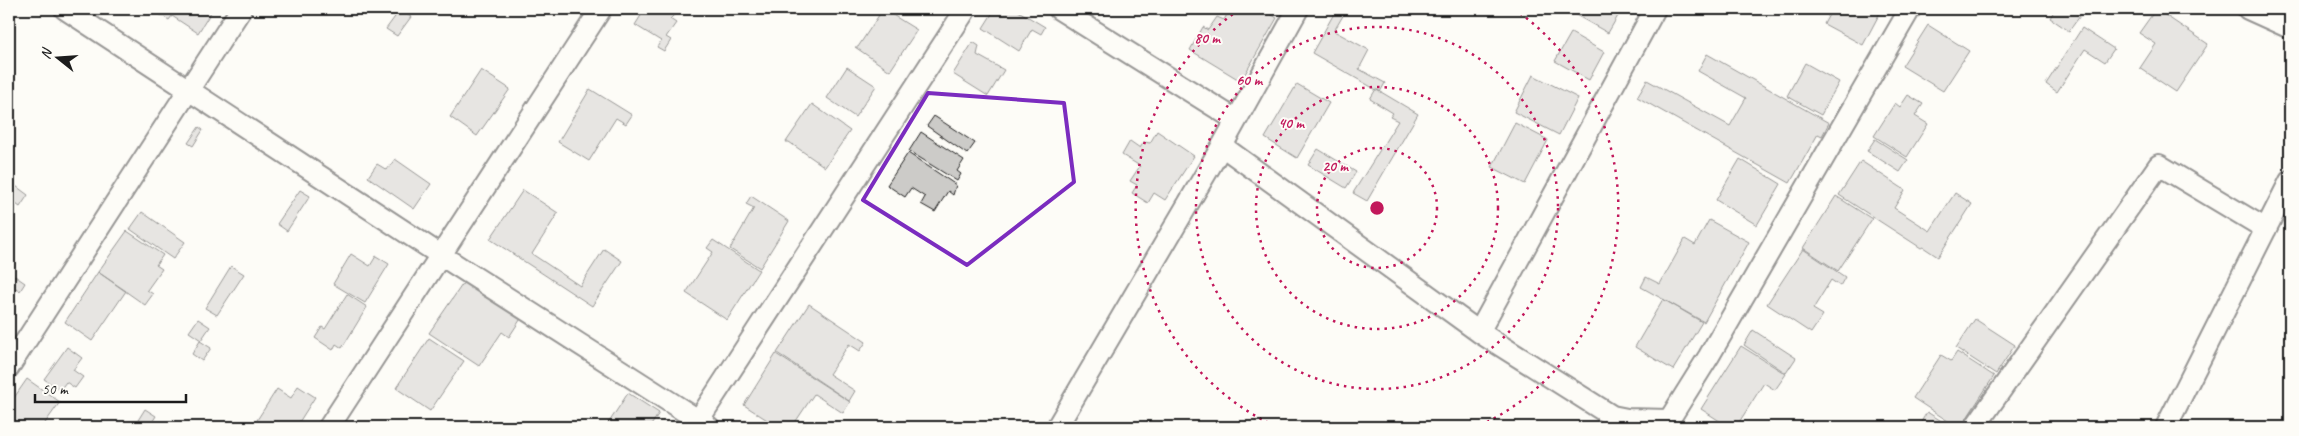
<svg xmlns="http://www.w3.org/2000/svg" width="2299" height="436" font-family="Caveat,sans-serif">
	<rect width="100%" height="100%" fill="#fdfcf7"/>
	<filter id="ink" filterUnits="userSpaceOnUse"><feTurbulence type="fractalNoise" baseFrequency=".02" numOctaves="2"/><feDisplacementMap in="SourceGraphic" scale="10" xChannelSelector="R" yChannelSelector="G"/><feConvolveMatrix kernelMatrix="1 2 1 2 8 2 1 2 1" color-interpolation-filters="sRGB"/></filter>
	<g filter="url(#ink)">
		<path fill="#cccbc8" stroke="#1c1c1c" d="M 156,9 L 213,9 L 198,33 L 172,16 L 169,20 L 154,11 Z
			M 645,9 L 670,9 L 668,11 L 674,15 L 670,19 L 676,23 L 666,37 L 671,40 L 664,51 L 657,47 L 661,41 L 635,25 Z
			M 883,9 L 917,30 L 890,71 L 855,47 L 858,47 Z
			M 995,9 L 1015,9 L 1045,27 L 1041,34 L 1032,29 L 1019,51 L 983,28 Z
			M 1230,9 L 1262,9 L 1277,18 L 1241,81 L 1190,50 L 1203,27 L 1208,30 L 1217,17 L 1224,20 Z
			M 1565,9 L 1622,9 L 1608,33 Z
			M 1832,9 L 1882,9 L 1863,45 L 1824,24 Z
			M 2055,9 L 2070,9 L 2080,16 L 2069,31 L 2050,18 Z
			M 2156,9 L 2208,44 L 2176,92 L 2140,68 L 2156,44 L 2139,33 Z
			M 400,10 L 411,17 L 397,36 L 386,29 Z
			M 1336,10 L 1344,14 L 1334,31 L 1369,50 L 1359,69 L 1385,83 L 1380,92 L 1312,53 Z
			M 1928,25 L 1969,51 L 1943,91 L 1902,66 Z
			M 2082,28 L 2114,49 L 2105,62 L 2085,49 L 2057,92 L 2046,84 Z
			M 1571,33 L 1604,52 L 1589,80 L 1555,61 Z
			M 973,42 L 979,46 L 977,55 L 1004,70 L 988,96 L 953,74 Z
			M 1707,54 L 1829,123 L 1822,136 L 1818,134 L 1790,183 L 1637,97 L 1647,80 L 1730,126 L 1746,98 L 1698,71 Z
			M 1805,63 L 1839,82 L 1821,115 L 1787,96 Z
			M 847,67 L 876,86 L 855,117 L 827,98 Z
			M 481,70 L 510,89 L 477,136 L 450,117 Z
			M 1533,75 L 1578,98 L 1559,135 L 1514,112 Z
			M 1297,84 L 1329,103 L 1297,158 L 1265,138 Z
			M 590,89 L 632,115 L 626,124 L 616,118 L 589,161 L 558,142 Z
			M 1376,89 L 1418,114 L 1367,201 L 1353,193 L 1398,121 L 1390,117 L 1393,113 L 1370,99 Z
			M 1908,95 L 1923,104 L 1915,116 L 1928,124 L 1907,157 L 1874,136 L 1895,103 L 1900,107 Z
			M 812,104 L 850,131 L 825,167 L 789,142 L 786,142 Z
			M 934,116 L 975,143 L 967,154 L 927,126 Z
			M 1515,123 L 1548,140 L 1525,184 L 1492,167 Z
			M 199,127 L 203,130 L 193,146 L 188,143 Z
			M 1157,131 L 1194,156 L 1165,200 L 1154,193 L 1148,203 L 1132,193 L 1137,185 L 1130,181 L 1140,166 L 1122,155 L 1130,141 L 1140,148 L 1144,142 L 1150,143 Z
			M 921,132 L 964,160 L 957,171 L 961,174 L 957,181 L 909,151 Z
			M 1875,139 L 1908,160 L 1900,172 L 1867,151 Z
			M 1318,149 L 1356,172 L 1346,188 L 1308,165 Z
			M 908,153 L 956,185 L 953,195 L 948,191 L 935,212 L 921,204 L 925,197 L 911,188 L 905,197 L 887,185 Z
			M 395,159 L 431,184 L 414,209 L 368,177 L 377,164 L 387,170 Z
			M 1740,159 L 1781,184 L 1757,225 L 1716,200 Z
			M 1861,161 L 1905,190 L 1894,208 L 1930,231 L 1955,193 L 1972,204 L 1938,257 L 1923,247 L 1921,248 L 1839,195 Z
			M 9,181 L 28,195 L 20,207 L 9,199 Z
			M 300,190 L 310,196 L 287,231 L 277,224 Z
			M 523,190 L 558,213 L 532,254 L 580,286 L 604,249 L 622,261 L 592,306 L 490,239 Z
			M 751,196 L 789,221 L 760,268 L 730,249 L 754,208 L 746,204 Z
			M 1836,196 L 1872,219 L 1838,271 L 1803,248 Z
			M 142,212 L 185,242 L 173,259 L 130,229 Z
			M 1709,220 L 1749,242 L 1704,322 L 1641,287 L 1646,277 L 1660,284 L 1685,239 L 1695,245 Z
			M 127,231 L 163,255 L 156,265 L 162,269 L 147,290 L 153,294 L 145,305 L 98,272 Z
			M 713,240 L 759,270 L 727,320 L 686,293 L 713,252 L 707,248 Z
			M 1803,249 L 1845,277 L 1840,286 L 1831,280 L 1813,309 L 1823,315 L 1811,333 L 1767,304 Z
			M 351,254 L 370,266 L 376,256 L 389,264 L 365,303 L 333,284 Z
			M 231,266 L 244,274 L 217,315 L 205,308 Z
			M 9,272 L 25,283 L 20,291 L 16,288 L 9,300 Z
			M 98,272 L 126,291 L 92,341 L 65,322 Z
			M 466,279 L 522,317 L 509,337 L 502,332 L 479,366 L 429,333 Z
			M 347,294 L 367,307 L 342,348 L 336,344 L 333,350 L 315,338 L 322,327 L 325,329 Z
			M 1663,299 L 1702,322 L 1673,370 L 1635,347 Z
			M 809,304 L 866,342 L 860,351 L 849,344 L 829,374 L 855,391 L 849,401 L 777,353 Z
			M 198,319 L 210,327 L 201,340 L 189,332 Z
			M 1975,319 L 2015,345 L 1996,374 L 1956,348 Z
			M 1753,330 L 1796,358 L 1786,373 L 1744,345 Z
			M 429,338 L 464,361 L 430,411 L 396,388 Z
			M 200,341 L 211,348 L 202,361 L 192,354 Z
			M 1741,346 L 1786,374 L 1775,390 L 1764,383 L 1736,427 L 1729,427 L 1701,409 Z
			M 67,347 L 82,358 L 73,370 L 83,377 L 75,388 L 66,382 L 60,390 L 44,379 Z
			M 1957,352 L 1994,376 L 1961,427 L 1957,427 L 1913,398 L 1941,355 L 1951,361 Z
			M 776,354 L 850,402 L 843,413 L 814,394 L 792,427 L 778,427 L 744,405 Z
			M 27,379 L 60,402 L 45,423 L 51,427 L 9,427 L 9,405 Z
			M 298,386 L 315,397 L 296,427 L 269,427 L 257,420 L 277,389 L 291,398 Z
			M 628,393 L 659,413 L 650,427 L 606,427 Z
			M 145,409 L 156,416 L 149,427 L 138,427 L 135,425 Z
			M 1927,412 L 1951,427 L 1918,427 Z"/>
		<g fill="none" stroke-linecap="round" stroke-linejoin="round">
			<defs>
				<path id="street" d="M 65,9 L 442,256 L 709,427
					M 1059,9 L 1236,120
					M 2248,9 L 2290,28
					M 1222,146 L 1479,332 L 1612,416 L 1627,419 L 1669,420 L 1709,356 L 1910,9
					M 1479,332 L 1655,9
					M 9,367 L 241,9
					M 329,427 L 601,9
					M 694,427 L 966,9
					M 1057,427 L 1222,146 L 1298,9
					M 1975,427 L 2159,165 L 2266,229
					M 2166,427 L 2290,181"/>
			</defs>
			<use href="#street" stroke="#1c1c1c" stroke-width="24"/>
			<use href="#street" stroke="#fdfcf7" stroke-width="20"/>
		</g>
	</g>
	<path d="M0 0H2299V436H0ZM 928,93 L 1064,103 L 1074,182 L 967,265 L 863,200 Z" fill="#fdfcf7" fill-opacity=".55" fill-rule="evenodd"/>
	<path fill="none" stroke="#7b2cbf" stroke-width="4" stroke-linejoin="round" d="M 928,93 L 1064,103 L 1074,182 L 967,265 L 863,200 Z"/>
	<g fill="none" stroke="#c2185b" stroke-width="2.5" stroke-dasharray="2.5 5">
		<circle cx="1377" cy="208" r="60"/>
		<circle cx="1377" cy="208" r="121"/>
		<circle cx="1377" cy="208" r="181"/>
		<path d="M1275 426A241 241 0 0 1 1240 9M1514 9A241 241 0 0 1 1479 426"/>
	</g>
	<circle cx="1377" cy="208" r="8" fill="#c2185b" stroke="#fdfcf7" stroke-width="2.5"/>
	<g font-size="15" text-anchor="middle" font-weight="bold" fill="#c2185b" stroke="#fdfcf7" stroke-width="4" stroke-linejoin="round" paint-order="stroke">
		<text x="1207" y="43">80 m</text>
		<text x="1249" y="85">60 m</text>
		<text x="1291" y="128">40 m</text>
		<text x="1335" y="171">20 m</text>
	</g>
	<rect width="2299" height="436" fill="none" stroke="#fdfcf7" stroke-width="30"/>
	<rect x="15" y="15" width="2269" height="406" fill="none" stroke="#1c1c1c" stroke-width="2" filter="url(#ink)"/>
	<g transform="translate(58 58) rotate(287)" stroke="#fdfcf7" stroke-width="4" paint-order="stroke">
	<path d="M0-4L9 19L0 12L-9 19Z" fill="#1c1c1c"/>
	<text y="-8" font-size="14" font-weight="bold" text-anchor="middle" fill="#1c1c1c">N</text>
	</g>
	<path d="M35 394v8h151v-8" fill="none" stroke="#1c1c1c" stroke-width="2.5"/>
	<text x="42" y="394" font-size="15" fill="#1c1c1c" stroke="#fdfcf7" stroke-width="4" paint-order="stroke">50 m</text>
</svg>
